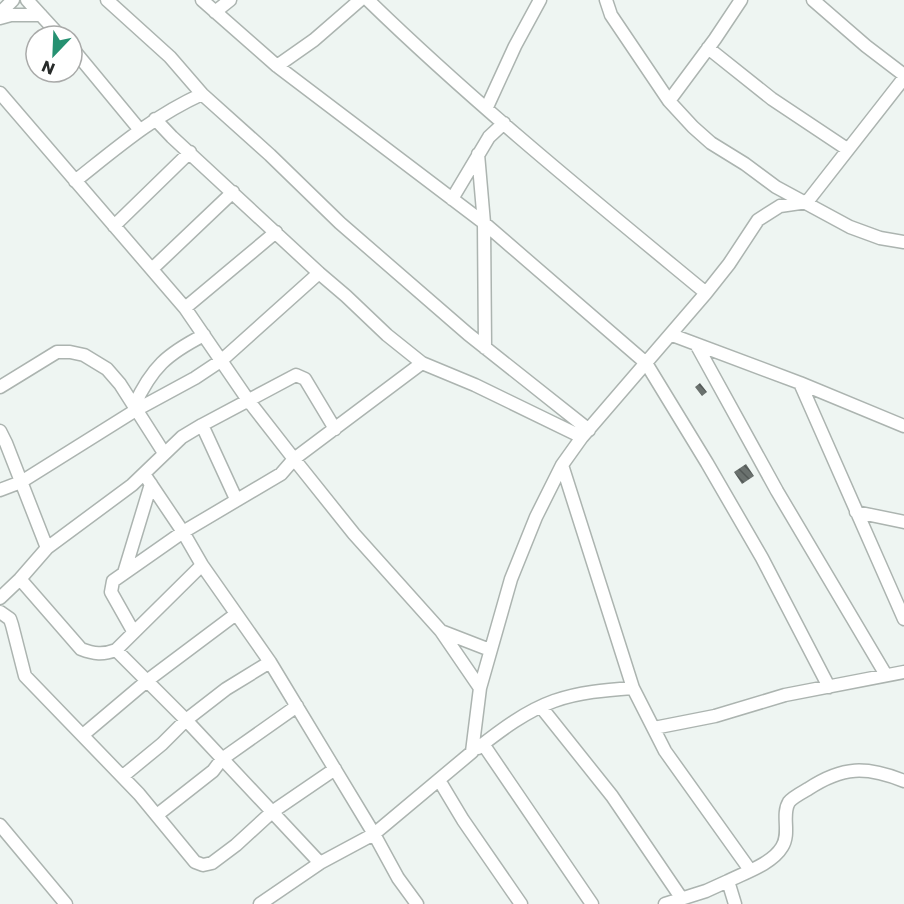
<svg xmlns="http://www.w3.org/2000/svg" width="904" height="904" font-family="Poppins,sans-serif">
	<defs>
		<pattern id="building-back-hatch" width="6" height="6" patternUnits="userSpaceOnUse" patternTransform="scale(1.5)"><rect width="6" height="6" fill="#6a716e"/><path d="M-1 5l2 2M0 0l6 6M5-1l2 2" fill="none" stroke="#525856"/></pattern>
	</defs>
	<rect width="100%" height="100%" fill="#eef5f2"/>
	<path fill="url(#building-back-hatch)" d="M 700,383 L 707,392 L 702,396 L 695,387 Z
		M 746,464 L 754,476 L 742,484 L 734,472 Z"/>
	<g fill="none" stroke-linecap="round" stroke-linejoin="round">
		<defs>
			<path id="minor" d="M 27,0 L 60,36
				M 107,0 L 170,57 L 202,94 L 270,155 L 340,223 L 468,334 L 589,430
				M 202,0 L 277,66 L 484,223 L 646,363 L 707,463 L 762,558 L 829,687
				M 368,0 C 475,104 591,198 706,293
				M 606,0 L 611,15 L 669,101 L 693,127 L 711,143 L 745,164 L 776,187 L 850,227 L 880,238 L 904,242
				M 813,0 L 866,46 L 904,75
				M 215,12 L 230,0
				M 0,13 L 13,0
				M 0,18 L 11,15 L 41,15
				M 72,48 L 139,129
				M 708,48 L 772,99 L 847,149
				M 277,66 L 314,40 L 360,0
				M 0,93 L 185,308 L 248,400 L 294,459 L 354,534 L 441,631 L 480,688
				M 669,101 L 715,39 L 741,0
				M 487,107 L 515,46 L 540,0
				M 155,119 L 172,137 L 319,273 L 346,296 L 387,335 L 422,363 L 475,385 L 582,437
				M 478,154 L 484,223 L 485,348
				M 75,181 C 118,147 152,117 202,94
				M 452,199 L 489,137 L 504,123
				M 114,226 L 190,152
				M 152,269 L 233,192
				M 185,308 L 276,232
				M 672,335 L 800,383 L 904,426
				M 696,344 L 777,491 L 886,675
				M 800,383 L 904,619
				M 0,387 L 57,352 L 70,352 L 84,355 L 107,369 L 120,384 L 164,453
				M 134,406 C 152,367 167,354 204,335
				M 202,425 L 236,499
				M 0,431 L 6,443 L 47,548
				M 562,465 L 633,688 L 665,751 L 750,870
				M 144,474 L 183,532 L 202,565 L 270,662 L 374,834 L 398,878 L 417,904
				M 0,490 L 21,482 L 136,410 L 195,378 L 222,360 L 319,273
				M 856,512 L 904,522
				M 202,565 L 116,650 L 186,720 L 320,863
				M 124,573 L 151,484
				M 20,579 L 81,649 C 94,654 103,655 116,650
				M 0,598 L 20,579 L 47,548 L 132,485 L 182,437 L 202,425 L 296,375 L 305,379 L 335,429
				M 0,612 L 10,619 L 12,625 L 25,676 L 139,794 L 195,862 L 203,865 L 212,863 L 236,845 L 272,812 L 335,769
				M 133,631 L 111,592 L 113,581 L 183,532 L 281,474 L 294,459 L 422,363
				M 441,631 L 490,650
				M 541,707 L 612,796 L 682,899
				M 654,728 L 715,716 L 785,695 L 904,672
				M 84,734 L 148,680 L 236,614
				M 483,744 L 592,904
				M 478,748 C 501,730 526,711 554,701 C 579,692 606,690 633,688
				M 123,776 L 162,744 L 186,720 L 226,689 L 270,662
				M 439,780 L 463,820 L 521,904
				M 157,815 L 213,771 L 222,759 L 297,706
				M 0,825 L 66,904
				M 728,881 C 744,873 772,864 782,847 C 791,833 781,815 789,802 C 793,797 803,792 808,789 C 843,766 866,766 904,781
				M 260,904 L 320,863 L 374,834 L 472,752 L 480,688 L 511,579 L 536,517 L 562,465 L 582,437 L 706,293 L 729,264 L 758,220 L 780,206 L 807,202 L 904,78
				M 665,904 L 706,891 L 728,881 L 735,904"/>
		</defs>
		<use href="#minor" stroke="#acb4b0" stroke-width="15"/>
		<use href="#minor" stroke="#fff" stroke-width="12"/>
	</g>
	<g transform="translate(54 54) rotate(203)"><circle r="28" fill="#ffffff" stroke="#a9aaa9" stroke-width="1.5"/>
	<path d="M0-4.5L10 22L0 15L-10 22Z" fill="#259171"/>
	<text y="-9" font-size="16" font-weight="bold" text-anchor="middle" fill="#272a29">N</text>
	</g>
</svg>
